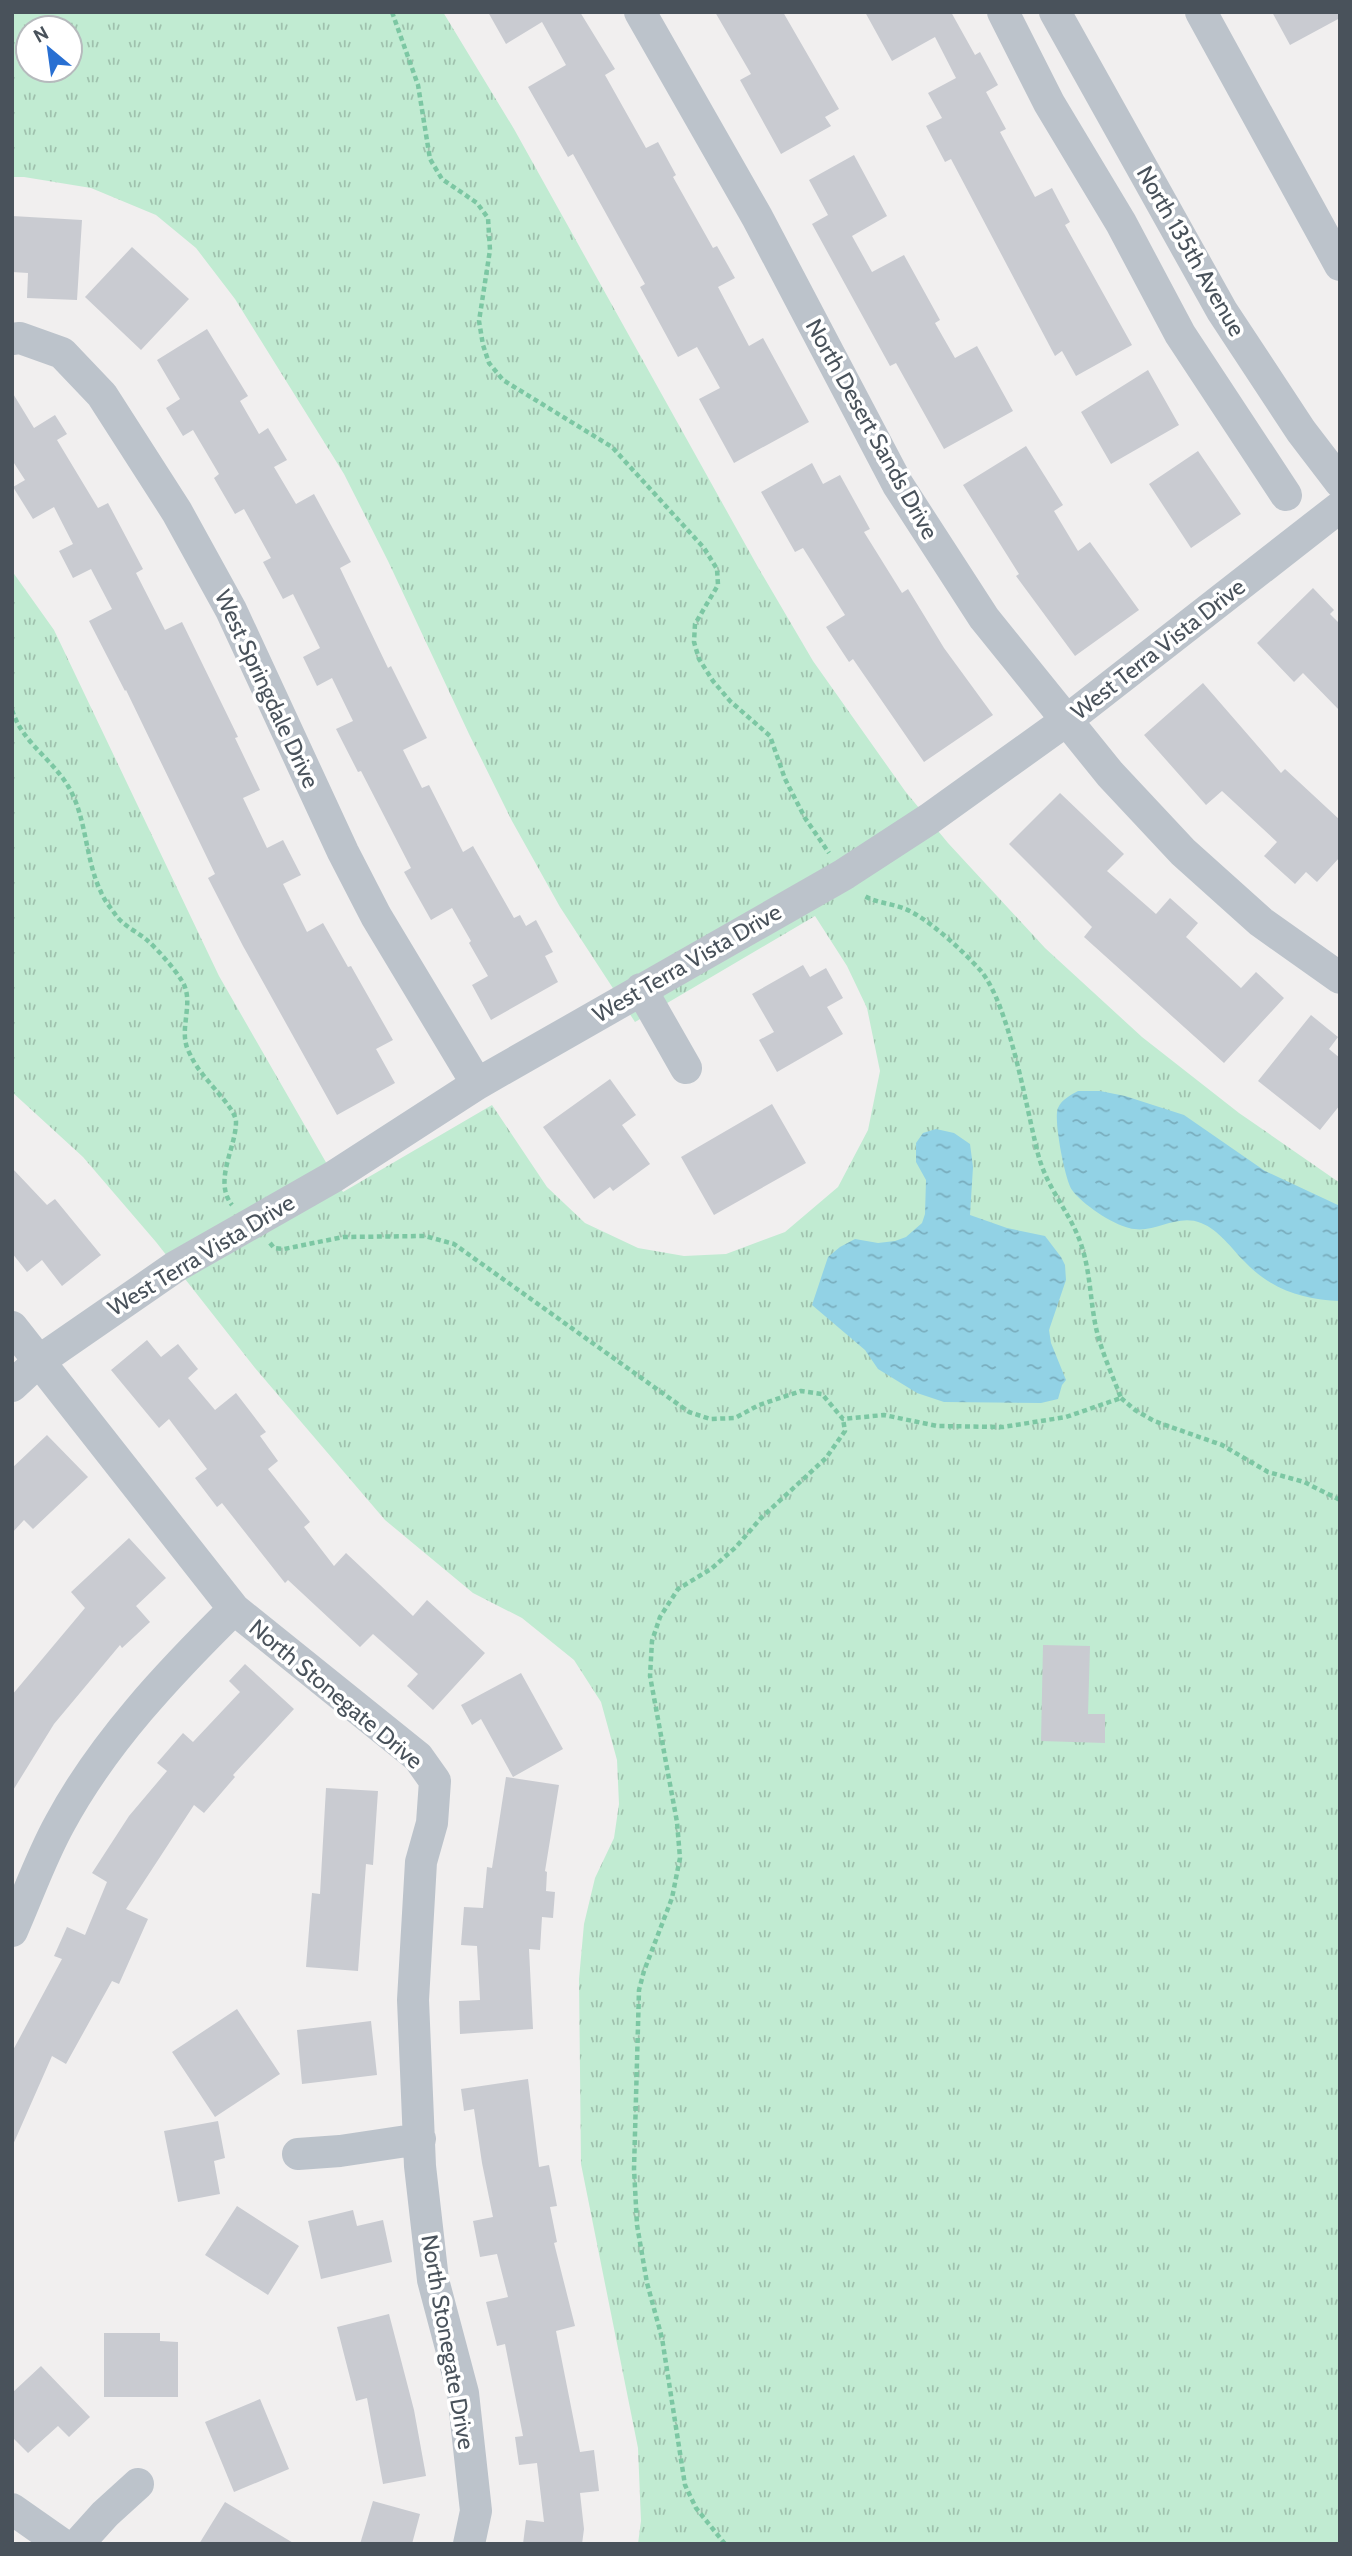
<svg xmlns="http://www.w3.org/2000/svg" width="1352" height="2556" font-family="Cabin,sans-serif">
	<defs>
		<pattern id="grass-tufts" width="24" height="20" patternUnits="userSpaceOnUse" patternTransform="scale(1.75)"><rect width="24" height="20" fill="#c1ebd2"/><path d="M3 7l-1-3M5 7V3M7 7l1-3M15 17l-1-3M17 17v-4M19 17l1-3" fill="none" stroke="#9fc1ad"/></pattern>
		<pattern id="water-ripples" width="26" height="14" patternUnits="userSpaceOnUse" patternTransform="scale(1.75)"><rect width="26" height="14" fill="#92d2e5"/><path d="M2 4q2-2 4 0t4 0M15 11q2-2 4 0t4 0" fill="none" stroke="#79adbd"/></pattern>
	</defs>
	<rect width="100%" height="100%" fill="#f1efef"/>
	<path fill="url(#grass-tufts)" fill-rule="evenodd" d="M 12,12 L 443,12 L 514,129 L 759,569 L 813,661 L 905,791 L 948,843 L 1045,948 L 1142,1037 L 1239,1113 L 1340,1183 L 1340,2544 L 638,2544 L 641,2521 L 638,2448 L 581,2164 L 579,1979 L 584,1924 L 595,1878 L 614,1838 L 619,1804 L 617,1760 L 601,1702 L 574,1660 L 522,1618 L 473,1593 L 385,1520 L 255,1368 L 156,1242 L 83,1157 L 12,1092 L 12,571 L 54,630 L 219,976 L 343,1192 L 492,1105 L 547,1187 L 585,1223 L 638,1248 L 684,1256 L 726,1254 L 785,1232 L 838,1187 L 868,1130 L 880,1071 L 867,1008 L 847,966 L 815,916 L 635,1022 L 560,907 L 512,821 L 469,734 L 388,561 L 344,474 L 235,299 L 196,248 L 156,215 L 91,188 L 24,177 L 12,177 ZM 28,28 L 70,28 L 70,70 L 28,70 Z"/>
	<path fill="url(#water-ripples)" d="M 1078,1091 L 1100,1091 L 1125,1096 L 1184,1115 L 1265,1171 L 1340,1206 L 1340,1301 C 1303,1300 1270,1289 1244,1261 C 1231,1248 1219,1230 1201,1223 C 1176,1213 1154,1235 1129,1228 C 1112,1224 1082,1204 1072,1190 C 1065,1180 1053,1118 1058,1108 C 1062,1099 1071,1095 1078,1091 Z
		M 936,1129 L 954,1133 L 970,1144 L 973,1167 L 970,1215 L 1007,1228 L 1045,1236 L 1061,1257 L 1065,1265 L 1066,1280 L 1049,1330 L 1051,1343 L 1066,1380 L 1062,1385 L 1058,1399 L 1041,1403 L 944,1402 L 917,1393 L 878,1369 L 865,1350 L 812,1305 L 828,1257 L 840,1247 L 855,1239 L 878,1243 L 895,1241 L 906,1237 L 922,1223 L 925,1214 L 926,1180 L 916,1162 L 916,1143 L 923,1133 Z"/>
	<path fill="#c9cbd1" d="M 488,12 L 580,12 L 615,69 L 605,75 L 646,148 L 658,142 L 676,175 L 673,177 L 713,248 L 717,246 L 735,278 L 718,287 L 749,346 L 763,338 L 809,422 L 734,463 L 699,399 L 720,388 L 697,347 L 678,357 L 640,287 L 645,284 L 573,154 L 568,157 L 528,87 L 566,65 L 542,22 L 506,44 Z
		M 715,12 L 783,12 L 839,109 L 825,117 L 831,126 L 781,154 L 740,80 L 751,74 Z
		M 865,12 L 951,12 L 975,55 L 980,52 L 998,85 L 986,92 L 1006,129 L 1000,132 L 1035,197 L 1052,188 L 1070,222 L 1065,225 L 1132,345 L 1076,376 L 1062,351 L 1055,356 L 951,159 L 945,162 L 926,126 L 942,118 L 928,93 L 956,78 L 935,37 L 892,61 Z
		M 1272,12 L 1340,12 L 1340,18 L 1290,45 Z
		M 854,155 L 887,216 L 852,236 L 872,272 L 904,255 L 940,320 L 935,323 L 955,358 L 977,346 L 1013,411 L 944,449 L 896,363 L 890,366 L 812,224 L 828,215 L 809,180 Z
		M 12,216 L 82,220 L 77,300 L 27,298 L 28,273 L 12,272 Z
		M 132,247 L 189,299 L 141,350 L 85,297 Z
		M 207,329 L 248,396 L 240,401 L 259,434 L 268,428 L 287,460 L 274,467 L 296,504 L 314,494 L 351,562 L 340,568 L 388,668 L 391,666 L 427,738 L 403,750 L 422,788 L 429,785 L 463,852 L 473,846 L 514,918 L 520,915 L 526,926 L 536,920 L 553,952 L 545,956 L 558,982 L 491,1020 L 472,985 L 488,976 L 469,943 L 471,941 L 452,908 L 431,920 L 404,872 L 411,868 L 361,771 L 358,772 L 336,729 L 353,721 L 332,678 L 317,686 L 303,657 L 320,648 L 293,594 L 283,599 L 263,562 L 271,558 L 244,509 L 235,514 L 214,478 L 219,474 L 193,430 L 183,436 L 166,408 L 180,399 L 157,360 Z
		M 1148,370 L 1179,425 L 1111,464 L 1081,412 Z
		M 12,392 L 34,428 L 55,415 L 67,434 L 57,440 L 98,508 L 108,503 L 143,569 L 136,573 L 165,630 L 182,622 L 238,737 L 235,738 L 260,790 L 243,798 L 267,848 L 283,840 L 301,875 L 283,884 L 307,932 L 323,923 L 348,967 L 351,966 L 393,1040 L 376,1049 L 395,1083 L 337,1115 L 243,946 L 208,878 L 215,874 L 126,690 L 125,691 L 89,621 L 112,609 L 91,569 L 73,578 L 59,551 L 73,544 L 54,507 L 33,519 L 13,487 L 25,480 L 12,460 Z
		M 1026,446 L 1063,505 L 1054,511 L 1078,551 L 1090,542 L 1139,610 L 1075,656 L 1016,576 L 1019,574 L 963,485 Z
		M 1198,451 L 1241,514 L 1191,548 L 1149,484 Z
		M 812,463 L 823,484 L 840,475 L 870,529 L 864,532 L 902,593 L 908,589 L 944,648 L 993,715 L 924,762 L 853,659 L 849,662 L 826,627 L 845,615 L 803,548 L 795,552 L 761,492 Z
		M 1313,588 L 1334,610 L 1330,614 L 1340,624 L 1340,711 L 1303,673 L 1294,682 L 1257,643 Z
		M 1203,683 L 1281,773 L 1285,769 L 1340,820 L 1340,857 L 1317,882 L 1306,872 L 1295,884 L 1264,856 L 1277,842 L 1222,791 L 1206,805 L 1144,735 Z
		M 1060,793 L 1124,854 L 1107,871 L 1156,914 L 1170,898 L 1198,923 L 1186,937 L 1241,988 L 1256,972 L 1284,998 L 1224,1063 L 1084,937 L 1092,927 L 1009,844 Z
		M 803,965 L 810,977 L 826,968 L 843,998 L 827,1007 L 843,1034 L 777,1072 L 759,1040 L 774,1032 L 752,994 Z
		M 1311,1015 L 1338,1037 L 1329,1049 L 1340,1058 L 1340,1105 L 1320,1130 L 1258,1081 Z
		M 610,1079 L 636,1115 L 622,1125 L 650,1164 L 613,1191 L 610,1187 L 594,1199 L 543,1127 Z
		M 772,1104 L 806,1163 L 714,1215 L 681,1157 Z
		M 12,1168 L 47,1205 L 55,1199 L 101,1255 L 62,1286 L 42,1260 L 27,1272 L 12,1253 Z
		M 147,1340 L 161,1357 L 178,1344 L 198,1369 L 188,1378 L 215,1410 L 236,1393 L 266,1432 L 260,1436 L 278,1461 L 268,1469 L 310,1522 L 304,1527 L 334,1566 L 346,1553 L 413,1616 L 427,1600 L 485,1653 L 433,1710 L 407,1686 L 418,1674 L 373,1634 L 360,1647 L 288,1580 L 285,1583 L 222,1503 L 217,1507 L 195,1478 L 207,1469 L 169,1419 L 159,1428 L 111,1370 Z
		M 47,1435 L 88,1477 L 33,1529 L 24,1520 L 12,1533 L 12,1468 Z
		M 129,1538 L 166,1578 L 136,1606 L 150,1622 L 122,1648 L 120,1645 L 54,1724 L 12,1792 L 12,1695 L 85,1608 L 71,1592 Z
		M 1043,1645 L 1090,1646 L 1088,1714 L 1105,1714 L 1105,1743 L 1041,1741 Z
		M 245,1664 L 294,1709 L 233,1775 L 235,1777 L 204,1813 L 194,1805 L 126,1909 L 148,1919 L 119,1984 L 112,1981 L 66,2064 L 52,2056 L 12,2147 L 12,2052 L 62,1959 L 54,1956 L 67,1927 L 85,1935 L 107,1882 L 92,1873 L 129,1816 L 167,1771 L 157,1763 L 183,1733 L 193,1742 L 240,1692 L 229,1681 Z
		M 521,1673 L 563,1749 L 513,1777 L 481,1719 L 472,1725 L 461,1705 Z
		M 506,1777 L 559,1785 L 545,1871 L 547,1872 L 546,1891 L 555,1892 L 553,1918 L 542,1917 L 540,1950 L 529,1949 L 533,2029 L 460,2034 L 459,2001 L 480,2000 L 477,1946 L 461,1945 L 464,1907 L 483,1908 L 487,1867 L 492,1868 Z
		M 326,1788 L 378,1791 L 373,1865 L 366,1864 L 358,1971 L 306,1967 L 312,1893 L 320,1894 Z
		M 237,2009 L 280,2074 L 215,2117 L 172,2052 Z
		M 371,2021 L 377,2075 L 302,2084 L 297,2030 Z
		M 528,2079 L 539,2167 L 549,2165 L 557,2206 L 550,2207 L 557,2242 L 554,2243 L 575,2326 L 556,2331 L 580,2452 L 594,2450 L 599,2491 L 580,2493 L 584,2529 L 582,2544 L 523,2544 L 526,2520 L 544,2522 L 537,2463 L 519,2465 L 515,2437 L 523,2436 L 505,2344 L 497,2346 L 486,2302 L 508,2297 L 497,2254 L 480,2257 L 473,2221 L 493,2217 L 482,2163 L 474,2109 L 464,2111 L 461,2089 Z
		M 218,2121 L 225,2158 L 214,2161 L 220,2194 L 178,2202 L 164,2131 Z
		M 237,2206 L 299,2246 L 268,2295 L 205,2255 Z
		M 353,2210 L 357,2226 L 383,2220 L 392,2262 L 321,2279 L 308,2221 Z
		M 389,2314 L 414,2410 L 426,2476 L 383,2484 L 367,2398 L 356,2401 L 337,2327 Z
		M 104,2333 L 160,2333 L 160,2341 L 178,2342 L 178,2397 L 104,2397 Z
		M 41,2366 L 90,2417 L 69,2437 L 58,2426 L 28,2453 L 12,2437 L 12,2393 Z
		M 260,2399 L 289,2469 L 234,2492 L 205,2422 Z
		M 373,2501 L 420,2514 L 412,2544 L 360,2544 Z
		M 225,2502 L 295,2544 L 199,2544 Z"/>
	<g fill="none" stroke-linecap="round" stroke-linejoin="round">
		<path stroke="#7cc7a3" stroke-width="4.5" stroke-dasharray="5 3.5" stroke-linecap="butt" d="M 392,12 L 418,85 L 430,159 L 442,179 L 477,203 L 488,218 L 490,250 L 479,321 L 483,345 L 489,363 L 503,380 L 612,447 L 704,548 L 717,569 L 718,585 L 695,624 L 694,642 L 699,659 L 713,681 L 730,701 L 770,736 L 785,779 L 805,818 L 829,853
			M 12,710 C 22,742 51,758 68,786 C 87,817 85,860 101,892 C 104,900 110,907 115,914 C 123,926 138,932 148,941 C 159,951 174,968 182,981 C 194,1000 181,1024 186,1044 C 187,1049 190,1054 192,1058 C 201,1078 236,1107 236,1122 C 236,1148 213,1181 232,1205
			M 270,1243 L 274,1248 L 284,1249 L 343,1237 L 425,1236 L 454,1244 L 689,1412 L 710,1419 L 735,1418 L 759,1405 L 801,1391 L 822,1394 L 843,1419 L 884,1415 L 937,1426 L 1003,1427 L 1066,1417 L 1121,1398 C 1112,1374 1100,1349 1095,1323 C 1090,1296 1090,1271 1081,1244 C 1070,1212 1047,1189 1038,1154 C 1026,1107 1010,1007 981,971 C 963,951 927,917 903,908 C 889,903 876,903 863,895
			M 1121,1398 L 1135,1410 L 1154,1421 L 1222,1445 L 1268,1472 L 1304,1482 L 1340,1500
			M 725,2544 L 696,2508 L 685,2485 L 662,2338 L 647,2283 L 637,2225 L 634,2169 L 639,1990 L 644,1971 L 672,1898 L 680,1858 L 677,1822 L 650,1676 L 652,1641 L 660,1617 L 678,1589 L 711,1569 L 736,1547 L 761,1518 L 826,1458 L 845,1431 L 843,1419"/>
		<path stroke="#bcc3cb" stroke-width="32" d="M 640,12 L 757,217 L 898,485 L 984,618 L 1110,774 L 1183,852 L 1261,922 L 1340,978
			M 1003,12 L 1049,103 L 1121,223 L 1180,334 L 1286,495
			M 1055,12 L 1222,311 L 1301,431 L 1340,482
			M 1201,12 L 1340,265
			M 12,339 L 20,338 L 62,353 L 102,395 L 177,512 L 231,610 L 343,852 L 376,916 L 477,1084
			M 641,989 L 686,1068
			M 12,1327 L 234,1609 L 418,1757 L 435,1781 L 432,1823 L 421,1862 L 413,2000 L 420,2166 L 433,2280 L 463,2393 L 476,2511 L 469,2544
			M 12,1386 L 39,1361 L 175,1267 L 333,1177 L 477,1084 L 843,875 L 929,819 L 1067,720 L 1340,507
			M 12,1931 C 28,1895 41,1857 60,1823 C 103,1743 169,1673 234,1609
			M 298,2154 L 340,2151 L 420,2139
			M 12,2509 L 62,2544
			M 78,2544 L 105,2514 L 138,2484"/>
	</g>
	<g text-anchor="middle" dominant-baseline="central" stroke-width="7" stroke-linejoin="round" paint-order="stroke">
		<g font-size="23" fill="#49525b" stroke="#fff">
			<text transform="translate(1191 251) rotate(60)">North 135th Avenue</text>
			<text transform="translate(872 429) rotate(61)">North Desert Sands Drive</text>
			<text transform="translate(1158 649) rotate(-38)">West Terra Vista Drive</text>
			<text transform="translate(267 689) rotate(65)">West Springdale Drive</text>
			<text transform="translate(687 963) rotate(-30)">West Terra Vista Drive</text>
			<text transform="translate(201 1255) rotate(-31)">West Terra Vista Drive</text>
			<text transform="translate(336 1694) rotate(40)">North Stonegate Drive</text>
			<text transform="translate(448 2342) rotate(80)">North Stonegate Drive</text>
		</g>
	</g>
	<rect width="1352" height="2556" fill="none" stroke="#49525b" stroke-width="28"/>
	<g transform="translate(49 49) rotate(331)"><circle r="33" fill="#ffffff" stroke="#b6babd" stroke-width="2"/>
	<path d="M0-5L12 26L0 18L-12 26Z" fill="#286fd2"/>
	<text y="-10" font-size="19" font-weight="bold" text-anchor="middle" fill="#49525b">N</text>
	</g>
</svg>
